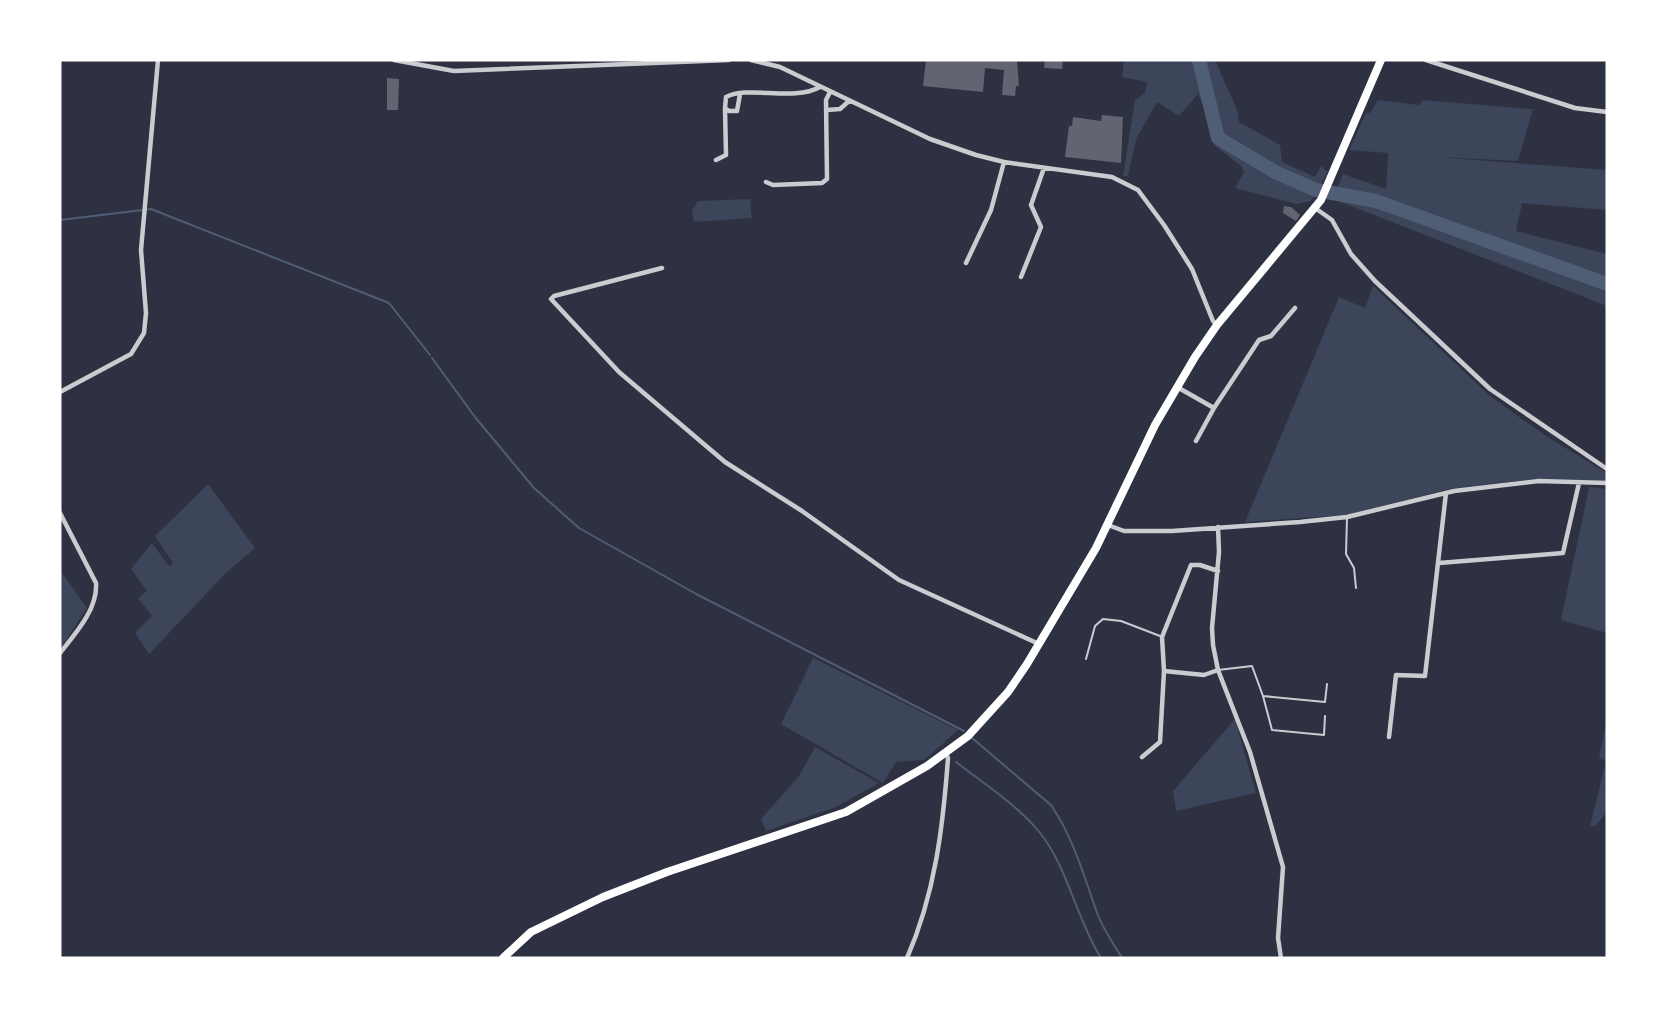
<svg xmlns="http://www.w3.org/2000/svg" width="1667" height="1018" font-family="Georgia,serif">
	<rect width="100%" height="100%" fill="#2d3142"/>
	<path fill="#3c4559" d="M 1124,60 L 1215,60 L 1238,112 L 1239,122 L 1280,145 L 1282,162 L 1315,177 L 1321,166 L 1328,172 L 1311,201 L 1296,204 L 1235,188 L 1244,172 L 1241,166 L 1214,145 L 1208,116 L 1198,94 L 1179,116 L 1157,102 L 1137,137 L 1128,176 L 1123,176 L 1135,100 L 1145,93 L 1147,82 L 1122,77 Z
		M 1378,100 L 1419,105 L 1423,100 L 1533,109 L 1518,161 L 1436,157 L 1607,170 L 1607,210 L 1522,203 L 1516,231 L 1607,254 L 1607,306 L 1333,199 L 1343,174 L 1386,189 L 1388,153 L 1349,150 L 1366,113 L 1370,113 Z
		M 750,199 L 752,218 L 694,222 L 692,210 L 698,201 Z
		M 1373,286 L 1490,396 L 1546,436 L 1607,473 L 1607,481 L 1535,479 L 1449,489 L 1347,515 L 1245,522 L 1339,297 L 1365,308 Z
		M 208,484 L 255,548 L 225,574 L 149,654 L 135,633 L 152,616 L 138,598 L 147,591 L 131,569 L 152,543 L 169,566 L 173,563 L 155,536 Z
		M 1589,487 L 1607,489 L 1607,633 L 1561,620 Z
		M 60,570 L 87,608 L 61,648 L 60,647 Z
		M 813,658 L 958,730 L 924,760 L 896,762 L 883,783 L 781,724 Z
		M 1235,719 L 1256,793 L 1176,811 L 1173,791 Z
		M 1607,719 L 1607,811 L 1596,826 L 1590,826 L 1606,761 L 1599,758 Z
		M 815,747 L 879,783 L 836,807 L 766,831 L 761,819 L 799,776 Z"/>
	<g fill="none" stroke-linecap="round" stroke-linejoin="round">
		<path stroke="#4f5d75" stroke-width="2" d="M 60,220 L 151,209 L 389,303 L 430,355
			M 432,358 L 475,417 L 534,488 L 579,528 L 698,595 L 964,731
			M 972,738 L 1051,805 C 1073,837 1084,876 1097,913 C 1103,929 1113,943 1122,958
			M 956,762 C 984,784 1019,806 1041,834 C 1068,869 1077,920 1101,958"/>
		<path stroke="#4f5d75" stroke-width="14" d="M 1199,60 L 1218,138 L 1275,172 L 1316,190 L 1376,201 L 1607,284"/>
	</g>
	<path fill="#626471" d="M 926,60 L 1017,60 L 1019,86 L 1016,86 L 1015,96 L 1002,95 L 1004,70 L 985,68 L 983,92 L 923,86 Z
		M 1045,60 L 1063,60 L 1062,69 L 1044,68 Z
		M 387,78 L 399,79 L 398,110 L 387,110 Z
		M 1102,115 L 1123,117 L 1121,163 L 1065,157 L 1069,126 L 1072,126 L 1073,117 L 1101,121 Z
		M 1284,206 L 1291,207 L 1300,215 L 1296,221 L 1283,213 Z"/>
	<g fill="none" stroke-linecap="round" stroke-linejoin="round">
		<path stroke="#caccd0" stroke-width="2" d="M 1347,517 L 1346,554 L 1354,568 L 1356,588
			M 1086,659 L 1095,626 L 1103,619 L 1121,621 L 1160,636
			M 1218,670 L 1252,666 L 1263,696 L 1325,702 L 1327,684
			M 1263,696 L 1272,730 L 1324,735 L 1325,716"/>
		<path stroke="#caccd0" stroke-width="4.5" d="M 394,60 L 454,71 L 729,60
			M 751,60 L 780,67 L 930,139 L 976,155 L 1004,162 L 1112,177 L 1138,190 L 1164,225 L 1192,269 L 1213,321 L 1217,325
			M 1426,60 L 1575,108 L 1607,112
			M 740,94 L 737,111 L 729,111 L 725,108 L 726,97 C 749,85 793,102 820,87
			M 827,110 L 840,109 L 849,101
			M 716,160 L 726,155 L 725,108
			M 766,182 L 773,185 L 822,183 L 827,179 L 826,100 L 830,92
			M 1315,208 L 1332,220 L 1351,254 L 1375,281 L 1490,389 L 1607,469
			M 966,263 L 991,210 L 1004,162
			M 662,268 L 554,296 L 551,299 L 619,372 L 725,462 L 802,511 L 899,580 L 1039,644
			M 1021,277 L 1041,227 L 1031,205 L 1044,168
			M 1177,387 L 1214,408 L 1259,340 L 1271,336 L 1295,308
			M 60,392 L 131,354 L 144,333 L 146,313 L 141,250 L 158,60
			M 1196,441 L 1214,408
			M 60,513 L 96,583 C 98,609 75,634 60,653
			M 1108,525 L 1124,531 L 1172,531 L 1300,522 L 1347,517 L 1454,491 L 1539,481 L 1607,483
			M 1218,527 L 1219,552 L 1212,628 L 1213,645 L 1218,670 L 1250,752 L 1283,867 L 1278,938 L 1281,958
			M 1439,563 L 1563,553 L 1579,483
			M 1218,571 L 1200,565 L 1191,565 L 1162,637 L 1164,671 L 1204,675 L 1218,670
			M 1389,737 L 1396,675 L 1425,676 L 1446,493
			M 1142,757 L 1160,742 L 1164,671
			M 907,958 C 935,894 943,827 948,758 L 946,754"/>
		<path stroke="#fff" stroke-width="8" d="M 503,958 L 531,932 L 603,897 L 667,872 L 846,812 L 927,766 L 968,736 L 1008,692 L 1027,664 L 1096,548 L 1155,425 L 1195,357 L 1217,325 L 1321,200 L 1381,60"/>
	</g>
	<rect width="1667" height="1018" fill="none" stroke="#ffffff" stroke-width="123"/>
</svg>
